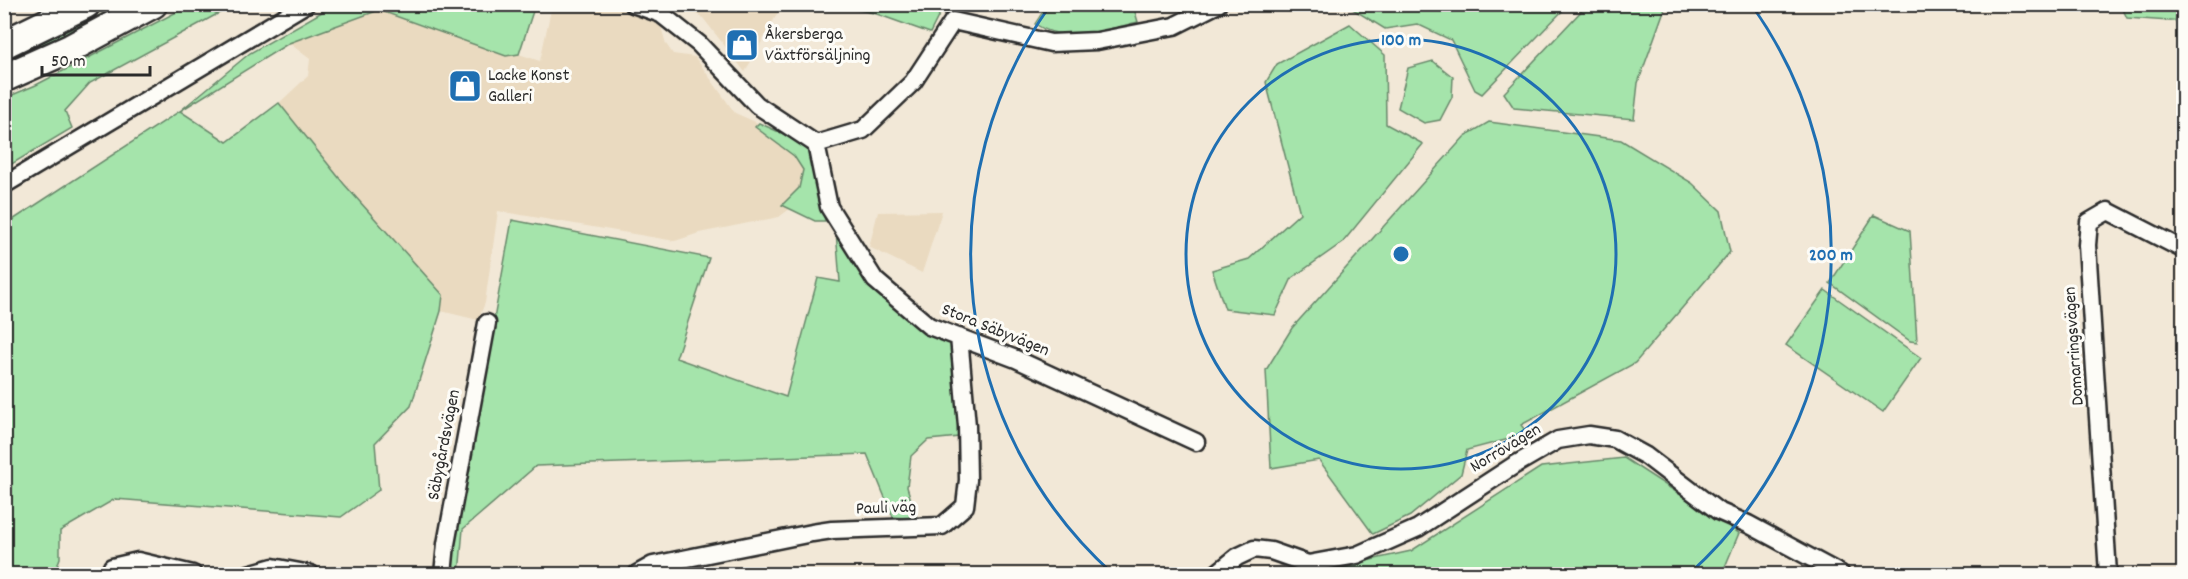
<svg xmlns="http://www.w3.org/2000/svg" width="2188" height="579" font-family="Dekko,sans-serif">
	<rect width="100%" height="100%" fill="#f2e8d7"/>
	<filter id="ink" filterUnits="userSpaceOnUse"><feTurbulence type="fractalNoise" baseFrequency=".0167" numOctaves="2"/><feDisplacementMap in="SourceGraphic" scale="12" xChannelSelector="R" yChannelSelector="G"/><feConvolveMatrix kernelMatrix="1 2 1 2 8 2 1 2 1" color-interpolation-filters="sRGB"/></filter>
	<g filter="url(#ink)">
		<path fill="#eadac0" d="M 552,5 L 606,5 L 659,20 L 666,44 L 673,54 L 695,57 L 735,113 L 799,141 L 808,156 L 803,199 L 779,217 L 699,233 L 675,241 L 498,211 L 485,303 L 478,320 L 441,311 L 443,295 L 344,184 L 279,103 L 308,76 L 310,59 L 289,43 L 379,10 L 506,56 L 519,54 L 540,61 Z
			M 683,5 L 782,5 L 745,72 L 703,18 Z
			M 942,211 L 922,273 L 869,247 L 878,212 Z"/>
		<path fill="#a5e4ab" stroke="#68886b" stroke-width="1.5" d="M 1048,4 L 1133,5 L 1138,22 C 1104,30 1066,45 1035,24 Z
			M 119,5 L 136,5 L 5,68 L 4,58 L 83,24 Z
			M 190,5 L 234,5 L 90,83 L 65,111 L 72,128 L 5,168 L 5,98 L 36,85 Z
			M 334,5 L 535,5 L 519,54 L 506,56 L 379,10 L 289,43 L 180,111 L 227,142 L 279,103 L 344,184 L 443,295 L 441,311 L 411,406 L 375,443 L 379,490 L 341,517 L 115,499 L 60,531 L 60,558 L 54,574 L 5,574 L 5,225 L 180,111 L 250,53 Z
			M 833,5 L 944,5 L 930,33 L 874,13 Z
			M 1346,5 L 1568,5 L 1482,94 L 1475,90 L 1451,40 L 1417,24 L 1385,29 Z
			M 1587,5 L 1666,5 L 1638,83 L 1634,119 L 1514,108 L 1504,93 Z
			M 2121,5 L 2183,5 L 2183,22 L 2127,18 Z
			M 1350,24 L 1385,55 L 1386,124 L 1423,144 L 1343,242 L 1292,278 L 1275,315 L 1225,309 L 1212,270 L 1249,259 L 1300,213 L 1266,82 L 1277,64 Z
			M 1433,61 L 1453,77 L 1452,97 L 1440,120 L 1424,123 L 1398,108 L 1408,68 Z
			M 1489,122 L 1621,140 L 1692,183 L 1721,211 L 1730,252 L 1635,363 L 1521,425 L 1528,434 L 1467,450 L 1461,474 L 1410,516 L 1373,534 L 1319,460 L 1271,468 L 1266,370 L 1292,328 L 1465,136 Z
			M 759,123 L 799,141 L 811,152 L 825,221 L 815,221 L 782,205 L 799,188 L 803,170 L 794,156 L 755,127 Z
			M 1874,215 L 1910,231 L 1917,342 L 1910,341 L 1830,283 Z
			M 512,220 L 709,258 L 676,358 L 786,397 L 818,278 L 840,282 L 836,231 L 952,343 L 953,375 L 962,424 L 959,437 L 928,440 L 911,456 L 907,487 L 917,519 L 893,517 L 867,454 L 536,466 L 463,529 L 459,574 L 448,572 Z
			M 1825,290 L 1921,358 L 1883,412 L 1786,345 Z
			M 1624,458 L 1739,533 L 1722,574 L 1327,574 L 1366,561 L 1411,551 L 1541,467 Z"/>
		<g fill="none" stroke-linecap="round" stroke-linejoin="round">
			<defs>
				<path id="street" d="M 633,4 L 661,14 L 699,44 L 757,105 L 816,144 L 829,207 L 875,280 L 929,326 L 1016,359 L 1196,442
					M 816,144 L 863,130 L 913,82 L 953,21 L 1051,43 L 1097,41 L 1174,26 L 1218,4
					M 4,185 L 306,4
					M 110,574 L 112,567 L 138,561 L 193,574
					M 248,574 L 273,567 L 311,574
					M 443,574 L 446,544 L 487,323
					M 637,574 L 653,565 L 812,533 L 832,530 L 942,526 L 965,506 L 968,480 L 967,426 L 959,337
					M 1216,574 L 1237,557 L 1254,549 L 1271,551 L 1308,564 L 1357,555 L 1418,528 L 1513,466 L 1558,440 L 1589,435 L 1615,439 L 1646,456 L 1718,511 L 1748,524 L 1841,574
					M 2108,574 L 2087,245 L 2089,222 L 2108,211 L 2184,250"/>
				<path id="primary" d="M 4,44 L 86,4
					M 4,78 L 71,48 L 153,4"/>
			</defs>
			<use href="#street" stroke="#2b2b2b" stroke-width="21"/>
			<use href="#primary" stroke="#2b2b2b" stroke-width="32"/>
			<use href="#street" stroke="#fdfcf7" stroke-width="16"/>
			<use href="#primary" stroke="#fdfcf7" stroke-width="27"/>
		</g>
	</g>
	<g fill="none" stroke="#1f6fb2" stroke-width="3">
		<circle cx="1401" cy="254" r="215"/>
		<path d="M1113 574A430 430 0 0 1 1049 7M1753 7A430 430 0 0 1 1689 574"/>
	</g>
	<defs>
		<symbol id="shop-square" viewBox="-11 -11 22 22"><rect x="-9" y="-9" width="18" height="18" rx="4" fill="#1f6fb2" stroke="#fdfcf7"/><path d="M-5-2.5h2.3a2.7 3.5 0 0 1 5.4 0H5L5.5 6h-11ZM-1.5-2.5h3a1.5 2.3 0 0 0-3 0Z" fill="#fff"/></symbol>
	</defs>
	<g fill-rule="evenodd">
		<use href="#shop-square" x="723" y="26" width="38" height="38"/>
		<use href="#shop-square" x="446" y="67" width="38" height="38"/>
	</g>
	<g text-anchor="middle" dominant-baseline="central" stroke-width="6" stroke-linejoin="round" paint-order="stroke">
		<g font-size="18" fill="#2b2b2b" stroke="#fdfcf7" text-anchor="start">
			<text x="765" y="35">Åkersberga<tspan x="765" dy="21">Växtförsäljning</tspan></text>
			<text x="488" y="76">Lacke Konst<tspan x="488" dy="21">Galleri</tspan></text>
		</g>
		<g font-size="18" fill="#2b2b2b" stroke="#fdfcf7">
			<text transform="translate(995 331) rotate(22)">Stora Säbyvägen</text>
			<text transform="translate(2075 346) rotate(-94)">Domarringsvägen</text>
			<text transform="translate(445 445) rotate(-79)">Säbygårdsvägen</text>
			<text transform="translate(1506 449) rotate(-31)">Norrövägen</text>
			<text transform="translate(886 509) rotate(-2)">Pauli väg</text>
		</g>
	</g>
	<circle cx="1401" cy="254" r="9" fill="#1f6fb2" stroke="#fdfcf7" stroke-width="3"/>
	<g font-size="18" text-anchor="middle" font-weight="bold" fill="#1f6fb2" stroke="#fdfcf7" stroke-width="6" stroke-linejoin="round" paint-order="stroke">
		<text x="1401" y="45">100 m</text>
		<text x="1831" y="260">200 m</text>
	</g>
	<rect width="2188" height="579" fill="none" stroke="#fdfcf7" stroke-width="24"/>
	<rect x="12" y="12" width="2164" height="555" fill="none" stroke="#2b2b2b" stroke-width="2" filter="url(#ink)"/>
	<path d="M42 66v9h108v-9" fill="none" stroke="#2b2b2b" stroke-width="3"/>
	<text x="51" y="66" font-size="18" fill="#2b2b2b" stroke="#fdfcf7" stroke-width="4.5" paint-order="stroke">50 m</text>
</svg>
